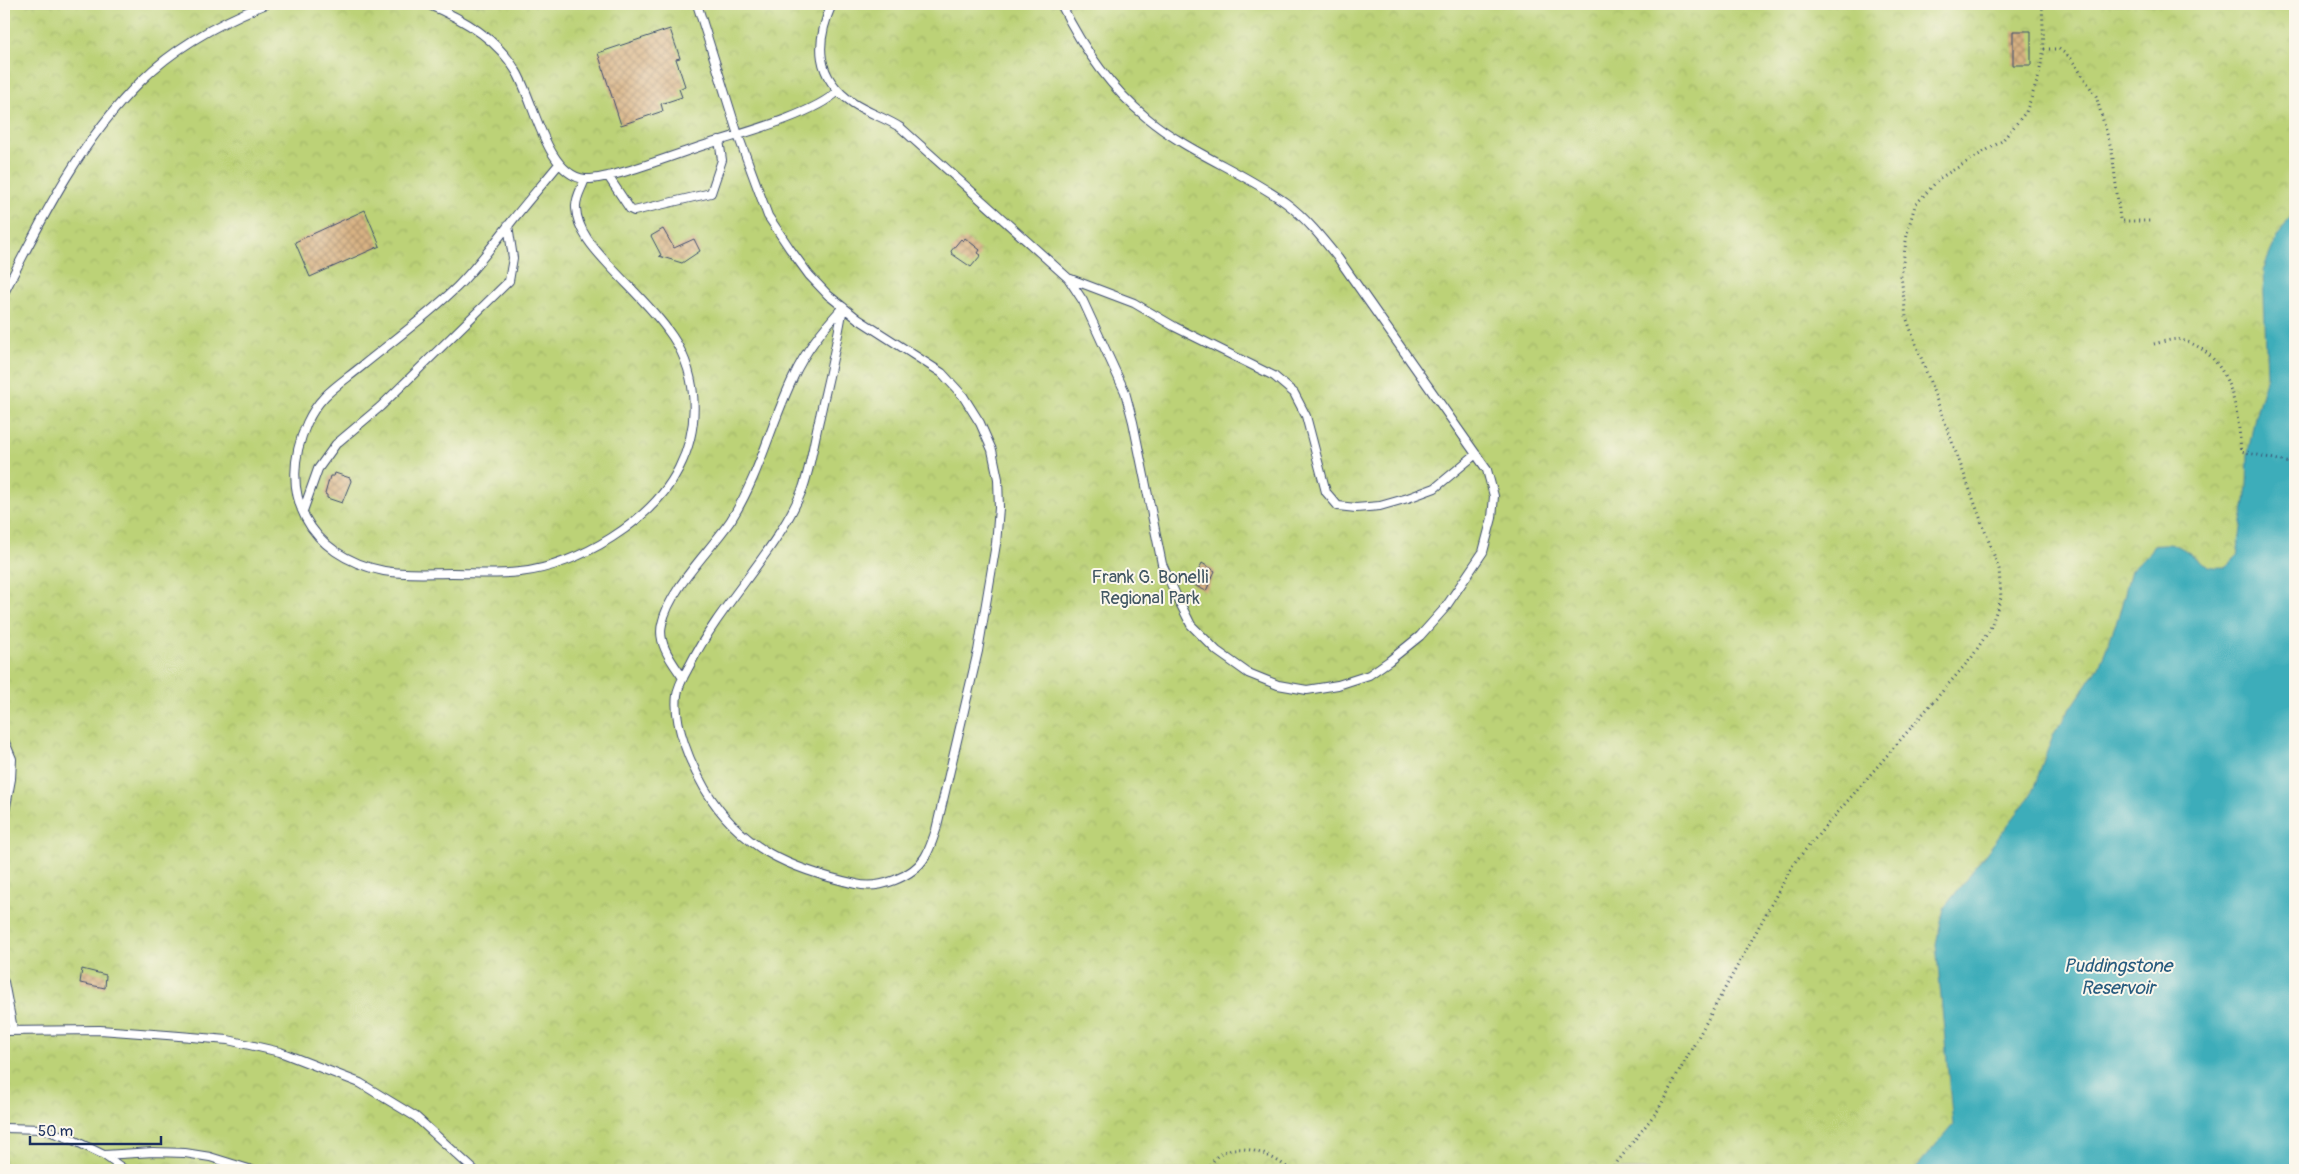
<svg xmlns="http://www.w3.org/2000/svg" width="2299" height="1174" font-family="Pangolin,sans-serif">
	<defs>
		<pattern id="park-crowns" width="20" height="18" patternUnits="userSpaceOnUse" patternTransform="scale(1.25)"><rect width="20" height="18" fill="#bcd277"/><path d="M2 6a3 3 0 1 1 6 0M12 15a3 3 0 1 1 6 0" fill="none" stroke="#a1b569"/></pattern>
		<pattern id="building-cross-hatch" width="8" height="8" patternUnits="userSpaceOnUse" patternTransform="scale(1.25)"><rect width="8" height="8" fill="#d8b283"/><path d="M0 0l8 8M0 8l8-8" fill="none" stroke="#ae916e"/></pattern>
	</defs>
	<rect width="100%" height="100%" fill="#fbf7ec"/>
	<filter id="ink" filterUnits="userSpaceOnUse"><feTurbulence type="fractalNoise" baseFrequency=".02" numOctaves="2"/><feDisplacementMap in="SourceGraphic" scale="10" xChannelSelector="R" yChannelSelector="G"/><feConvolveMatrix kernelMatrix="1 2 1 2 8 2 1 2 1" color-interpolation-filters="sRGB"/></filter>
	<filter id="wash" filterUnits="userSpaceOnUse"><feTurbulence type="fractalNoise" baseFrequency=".0096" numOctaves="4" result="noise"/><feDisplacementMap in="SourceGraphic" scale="20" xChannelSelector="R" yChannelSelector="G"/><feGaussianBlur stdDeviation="1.12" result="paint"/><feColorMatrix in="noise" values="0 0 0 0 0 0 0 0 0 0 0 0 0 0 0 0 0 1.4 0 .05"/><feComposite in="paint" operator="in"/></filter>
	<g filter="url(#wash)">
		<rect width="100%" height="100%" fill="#f2e3c7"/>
		<path fill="url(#park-crowns)" stroke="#6c806a" d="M 4,4 L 2295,4 L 2295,1170 L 4,1170 Z"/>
		<path fill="#3dadba" stroke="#2c6e8c" d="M 2295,210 L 2295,1170 L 1914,1170 L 1953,1125 L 1936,944 L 1944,908 L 2031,795 L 2053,735 L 2100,665 L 2119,615 L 2131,570 L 2150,552 L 2154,545 C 2182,540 2185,553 2207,565 C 2212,568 2220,567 2226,567 L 2237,556 L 2247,487 L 2248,453 L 2255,416 L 2267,376 L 2263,270 L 2276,239 Z"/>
		<g id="blocks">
			<path fill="url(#building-cross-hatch)" d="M 670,29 L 680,58 L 676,59 L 685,86 L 679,89 L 682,97 L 661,104 L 663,111 L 621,125 L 598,53 Z
				M 2013,31 L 2031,31 L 2031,65 L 2013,65 Z
				M 365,210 L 380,246 L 310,277 L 295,242 Z
				M 663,229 L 674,248 L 694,239 L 700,251 L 682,263 L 659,256 L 661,255 L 651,236 Z
				M 965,238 L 980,250 L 978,253 L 981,255 L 971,267 L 952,254 L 951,251 L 961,239 L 963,241 Z
				M 335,473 L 350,478 L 351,481 L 342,503 L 327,498 L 327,495 L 325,494 L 330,476 L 334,476 Z
				M 1202,563 L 1215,571 L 1206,591 L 1192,584 Z
				M 82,969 L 106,975 L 105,988 L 80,983 Z"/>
		</g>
	</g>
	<g filter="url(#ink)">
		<use href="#blocks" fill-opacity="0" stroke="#3b4a6e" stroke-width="1"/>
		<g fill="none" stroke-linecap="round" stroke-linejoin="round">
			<defs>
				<path id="lane" d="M 427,4 C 462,18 497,38 516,71 C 534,100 546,175 585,179 C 608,181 679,153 705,145 C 740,134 813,115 838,91
					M 697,4 L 738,135 L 768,216 L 790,249 L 809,275 L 828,295 L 858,319 L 942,373 L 963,396 L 980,423 L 992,450 L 998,479 L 999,508 L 996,544 L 978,651 L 936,830 C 933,839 930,849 925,857 C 913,877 878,890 856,884 C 790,869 741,849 705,789 C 691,765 673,724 677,695 C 678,684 687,671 692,661 C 722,602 779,549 803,488 C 811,465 814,440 820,416 C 828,380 837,344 843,307
					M 832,4 C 815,43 815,77 853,103 C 868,113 886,118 901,128 L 1068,278 L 1083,301 L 1125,392 L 1133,422 L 1162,564 L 1176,595 L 1191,625 L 1217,651 L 1248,673 L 1278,685 L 1307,690 L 1338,685 L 1369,675 L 1389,661 L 1420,636 L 1445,608 L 1483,552 L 1492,518 L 1494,496 L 1487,470 L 1338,258 C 1322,238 1306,218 1286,203 C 1242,171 1189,153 1147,118 C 1109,87 1082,47 1061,4
					M 559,164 C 542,185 524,205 508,226 C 491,247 476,268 457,287 C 427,316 394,340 362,366 C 339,385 320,394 307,423 C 276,493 308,556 384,571 C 406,575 430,573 452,573 C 474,573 497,575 520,572 C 578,566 653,521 679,468 C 702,423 698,369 667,329 C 651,307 627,285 609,265 C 594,249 577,230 576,208 C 575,198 582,188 585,179
					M 608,176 L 630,209 L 634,211 L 711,193 L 722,160 L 719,140
					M 1068,278 L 1134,303 L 1175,327 L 1274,376 L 1294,393 L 1306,416 L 1326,492 L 1338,506 L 1356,508 L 1380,506 L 1408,498 L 1435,488 L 1476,454
					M 4,293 C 42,218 80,141 141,81 C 176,46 221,22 266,4
					M 303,511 L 318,469 L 336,444 L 380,407 L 509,281 L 513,258 L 508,225
					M 683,678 C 673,663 657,644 662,624 C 669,589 711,550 731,520 C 760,474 770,426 793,378 C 805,351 823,329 843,307
					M 4,740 L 12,759 L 11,779 L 4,817
					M 4,982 L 13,1029
					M 4,1031 L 100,1030 L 167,1035 L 228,1040 L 280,1052 L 360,1083 L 416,1117 L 474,1170
					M 4,1128 L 43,1129 L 71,1139 L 104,1155 L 153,1152 L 185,1153 L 210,1157 L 252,1170
					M 104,1155 L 125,1170"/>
			</defs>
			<use href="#lane" stroke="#3b4a6e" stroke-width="10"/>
			<path stroke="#3b4a6e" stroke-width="3" stroke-dasharray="1 4" stroke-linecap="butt" d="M 2044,49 L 2059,49 L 2070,57 L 2096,96 L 2112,151 L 2120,219 L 2123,221 L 2150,221
				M 2154,344 C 2162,342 2174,338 2181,340 C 2230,352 2238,408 2241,451 L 2295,464
				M 1209,1170 C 1220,1133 1271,1152 1290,1170
				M 1611,1170 L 1658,1110 L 1794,863 L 1972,657 L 1990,629 L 2001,598 L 1999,569 L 1906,317 L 1901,276 L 1907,234 L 1915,205 L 1940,178 L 2002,141 L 2026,112 L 2038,79 L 2044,49 L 2042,4"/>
			<use href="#lane" stroke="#fff" stroke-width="8"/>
		</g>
	</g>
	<g text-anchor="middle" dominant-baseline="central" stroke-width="4" stroke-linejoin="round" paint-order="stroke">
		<g font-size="18" fill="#435864" stroke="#fbf7ec">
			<text x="1150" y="577">Frank G. Bonelli<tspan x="1150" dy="21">Regional Park</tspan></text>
		</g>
		<g font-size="19" font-style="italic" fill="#275b7e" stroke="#fbf7ec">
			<text x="2118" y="966">Puddingstone<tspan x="2118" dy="22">Reservoir</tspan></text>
		</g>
	</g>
	<rect width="2299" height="1174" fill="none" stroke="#fbf7ec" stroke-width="20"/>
	<path d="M30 1136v8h131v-8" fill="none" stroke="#1b2f5e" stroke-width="2.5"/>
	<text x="38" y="1136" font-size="15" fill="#1b2f5e" stroke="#fbf7ec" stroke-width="4" paint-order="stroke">50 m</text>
</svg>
